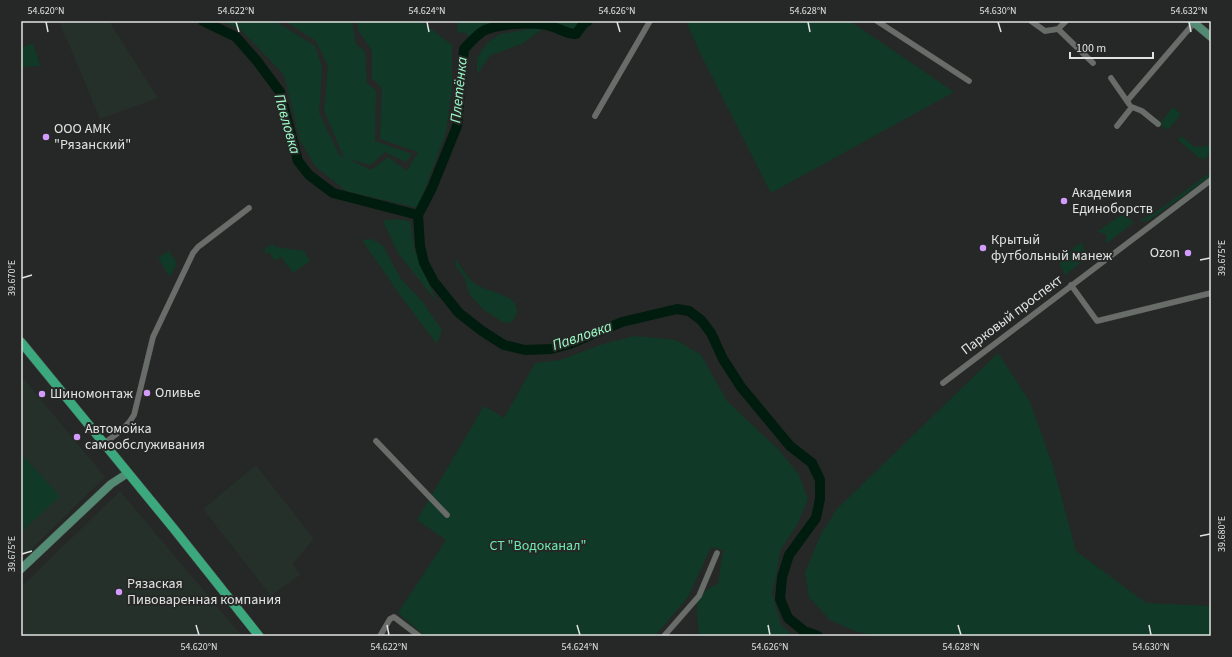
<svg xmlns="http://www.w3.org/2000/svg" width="1232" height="657" font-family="'Source Sans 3',sans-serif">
	<rect width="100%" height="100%" fill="#252826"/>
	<path fill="#26302a" d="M 59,21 L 109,21 L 158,98 L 100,119 Z
		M 24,379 L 105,477 L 21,559 L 21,381 Z
		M 256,465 L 314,539 L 293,564 L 300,575 L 271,596 L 203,509 Z
		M 120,491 L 242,636 L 21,636 L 21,587 Z"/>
	<path fill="#103a27" d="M 222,21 L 275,21 L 315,46 L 322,67 L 319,113 L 340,156 L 344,158 L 324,111 L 328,66 L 316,41 L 285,21 L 352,21 L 356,44 L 365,52 L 367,84 L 376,90 L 375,141 L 412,154 L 406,162 L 385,152 L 371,165 L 348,159 L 371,170 L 388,157 L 407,171 L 418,152 L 380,139 L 382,88 L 372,78 L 372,51 L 358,30 L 357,21 L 421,21 L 452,45 L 452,89 L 446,132 L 418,208 L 346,191 L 315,166 L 300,140 L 284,75 L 242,31 Z
		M 458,21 L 588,21 L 584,23 L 576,34 C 565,34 560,29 550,26 C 535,21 497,23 483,31 C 479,34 475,38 471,41 L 466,33 L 457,32 Z
		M 686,21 L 850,21 L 954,92 L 771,193 L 699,51 Z
		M 537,28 L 541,30 L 522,44 L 491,55 L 477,74 L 477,58 L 487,43 L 500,34 Z
		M 33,43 L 40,66 L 21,67 L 21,48 Z
		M 1172,108 L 1174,108 L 1181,114 L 1169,129 L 1166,129 L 1161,125 L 1161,122 Z
		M 1181,136 L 1195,147 L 1208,146 L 1211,142 L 1211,152 L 1205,159 L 1199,158 L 1178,140 Z
		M 1211,172 L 1211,176 L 1148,221 L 1139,221 L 1156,212 Z
		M 1124,215 L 1134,222 L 1106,244 L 1106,234 L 1097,232 L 1118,217 Z
		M 395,219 L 410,221 L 415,252 L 437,302 L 398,253 L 383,221 Z
		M 372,239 L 383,246 L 401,279 L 422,301 L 442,330 L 437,344 L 400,295 L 362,240 Z
		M 1082,242 L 1084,250 L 1093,253 L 1065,275 L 1060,264 L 1065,255 Z
		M 273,243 L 275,247 L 304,251 L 310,261 L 293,273 L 281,257 L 275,261 L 269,252 L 265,254 L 264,250 Z
		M 169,251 L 177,263 L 170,277 L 158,258 Z
		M 455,258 C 461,266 468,280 477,285 C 491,293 531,297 512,322 L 504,323 L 484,310 L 469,294 L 465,278 L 456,267 Z
		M 635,336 L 676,340 L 701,355 L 727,401 L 780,451 L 799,475 L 808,499 L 797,525 L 781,549 L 772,594 L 781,625 L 794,636 L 699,636 C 698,613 689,596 718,584 L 723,550 L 711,547 L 688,597 L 655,636 L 425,636 L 398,613 L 446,540 L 417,520 L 484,406 L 504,418 L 535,363 L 560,360 L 603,344 Z
		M 998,353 L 1030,402 L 1053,466 L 1076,551 L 1146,603 L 1209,606 L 1211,604 L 1211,636 L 877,636 L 857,632 L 830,620 L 809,597 L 805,573 L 821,534 L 837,509 Z
		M 21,454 L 60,496 L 21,532 Z"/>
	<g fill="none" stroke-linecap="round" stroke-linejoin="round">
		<path stroke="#001c0e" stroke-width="10" d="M 203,21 L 236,37 L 257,61 L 280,92 L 298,161 L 309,175 L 333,193 L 418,215
			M 588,21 L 584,23 L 576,34 C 565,34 560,28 550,26 C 533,21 501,24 485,30 C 477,34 470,43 464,49 L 457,126 L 432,188 L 418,215 L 420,246 L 424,263 L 434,282 L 459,313 L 482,331 L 504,345 L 525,350 L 551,349 L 570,344 L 622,322 L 677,309 L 689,311 L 701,320 L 711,333 L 723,359 L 741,387 L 790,446 L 812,463 L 820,480 L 820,499 L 816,518 L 789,555 L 782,577 L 780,599 L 788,618 L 804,631 L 818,636"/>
		<defs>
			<path id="street" d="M 877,21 L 969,81
				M 1031,21 L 1045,31 L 1058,29 L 1066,21
				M 1058,29 L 1093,63
				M 1111,78 L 1129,104
				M 1127,101 L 1194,23
				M 595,116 L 650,21
				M 1117,126 L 1132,107 L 1142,111 L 1158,124
				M 1071,285 L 1097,321 L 1211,293
				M 943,383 L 1211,180
				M 376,441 L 447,515
				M 103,444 C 115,435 127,428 134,415 L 153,337 L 193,253 L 198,247 L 249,208
				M 380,636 L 390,619 L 394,617 L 419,636
				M 664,636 L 699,596 L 717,553"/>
			<path id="secondary" d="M 1192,21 L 1211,37
				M 21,569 L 111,484 L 128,473"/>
			<path id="primary" d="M 21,342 L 174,529 L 259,636"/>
		</defs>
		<use href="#street" stroke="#414342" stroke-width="6"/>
		<use href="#secondary" stroke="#414342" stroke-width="9"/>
		<use href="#primary" stroke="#414342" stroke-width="10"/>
		<use href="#street" stroke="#696d6a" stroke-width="5.5"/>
		<use href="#secondary" stroke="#528a74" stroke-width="8"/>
		<use href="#primary" stroke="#3ca87d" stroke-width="9"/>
	</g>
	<path fill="none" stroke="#e1e3e2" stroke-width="1.5" d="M 46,22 L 48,32M 236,22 L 239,32M 427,22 L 429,32M 617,22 L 620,32M 808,22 L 810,32M 998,22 L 1001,32M 1189,22 L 1191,32M 1200,260 L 1210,258M 22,278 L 32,275M 1200,536 L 1210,534M 22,554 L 32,551M 196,625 L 199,635M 387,625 L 389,635M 577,625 L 580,635M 768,625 L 770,635M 958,625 L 961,635M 1149,625 L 1151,635"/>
	<g fill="#d39cfc" stroke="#252826" stroke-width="1.5">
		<circle cx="46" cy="137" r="4"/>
		<circle cx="1064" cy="201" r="4"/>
		<circle cx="983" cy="248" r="4"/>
		<circle cx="1188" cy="253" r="4"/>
		<circle cx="147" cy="393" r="4"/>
		<circle cx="42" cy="394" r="4"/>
		<circle cx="77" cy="437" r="4"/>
		<circle cx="119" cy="592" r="4"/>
	</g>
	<g text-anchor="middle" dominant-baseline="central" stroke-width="4" stroke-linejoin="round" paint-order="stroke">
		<g font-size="14" fill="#e1e3e2" stroke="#252826" text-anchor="start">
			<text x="54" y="129">ООО АМК<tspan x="54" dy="16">"Рязанский"</tspan></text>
			<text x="1072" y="193">Академия<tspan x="1072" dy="16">Единоборств</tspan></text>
			<text x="991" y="240">Крытый<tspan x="991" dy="16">футбольный манеж</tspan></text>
			<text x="1180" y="253" text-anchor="end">Ozon</text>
			<text x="155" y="393">Оливье</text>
			<text x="50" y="394">Шиномонтаж</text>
			<text x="85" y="429">Автомойка<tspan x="85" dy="16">самообслуживания</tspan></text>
			<text x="127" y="584">Рязаская<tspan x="127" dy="16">Пивоваренная компания</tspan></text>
		</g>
		<g font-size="14" fill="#e1e3e2" stroke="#252826">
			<text transform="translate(1012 315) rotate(-37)">Парковый проспект</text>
		</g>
		<g font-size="14" fill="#6debad" stroke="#252826">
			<text x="538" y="546">СТ "Водоканал"</text>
		</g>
		<g font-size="15" font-style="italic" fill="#9dfcc9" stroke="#252826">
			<text transform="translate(459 90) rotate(-84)">Плетёнка</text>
			<text transform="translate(287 124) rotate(74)">Павловка</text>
			<text transform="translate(582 336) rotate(-19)">Павловка</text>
		</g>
	</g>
	<rect width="1232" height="657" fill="none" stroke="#252826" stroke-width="44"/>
	<path d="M1070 52v6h83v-6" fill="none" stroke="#e1e3e2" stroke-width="2"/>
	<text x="1076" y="52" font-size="12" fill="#e1e3e2" stroke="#252826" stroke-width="3" paint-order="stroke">100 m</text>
	<rect x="22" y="22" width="1188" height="613" fill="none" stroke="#e1e3e2" stroke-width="1.5"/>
	<g font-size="10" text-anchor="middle" fill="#e1e3e2">
		<text x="46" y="14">54.620°N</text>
		<text x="236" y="14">54.622°N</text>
		<text x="427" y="14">54.624°N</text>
		<text x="617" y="14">54.626°N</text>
		<text x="808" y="14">54.628°N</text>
		<text x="998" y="14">54.630°N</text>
		<text x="1189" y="14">54.632°N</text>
		<text transform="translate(1221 258) rotate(-90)" y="4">39.675°E</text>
		<text transform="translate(11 278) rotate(-90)" y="4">39.670°E</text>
		<text transform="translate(1221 534) rotate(-90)" y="4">39.680°E</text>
		<text transform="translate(11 554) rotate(-90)" y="4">39.675°E</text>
		<text x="199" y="650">54.620°N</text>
		<text x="389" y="650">54.622°N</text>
		<text x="580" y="650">54.624°N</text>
		<text x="770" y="650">54.626°N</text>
		<text x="961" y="650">54.628°N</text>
		<text x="1151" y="650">54.630°N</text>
	</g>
</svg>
